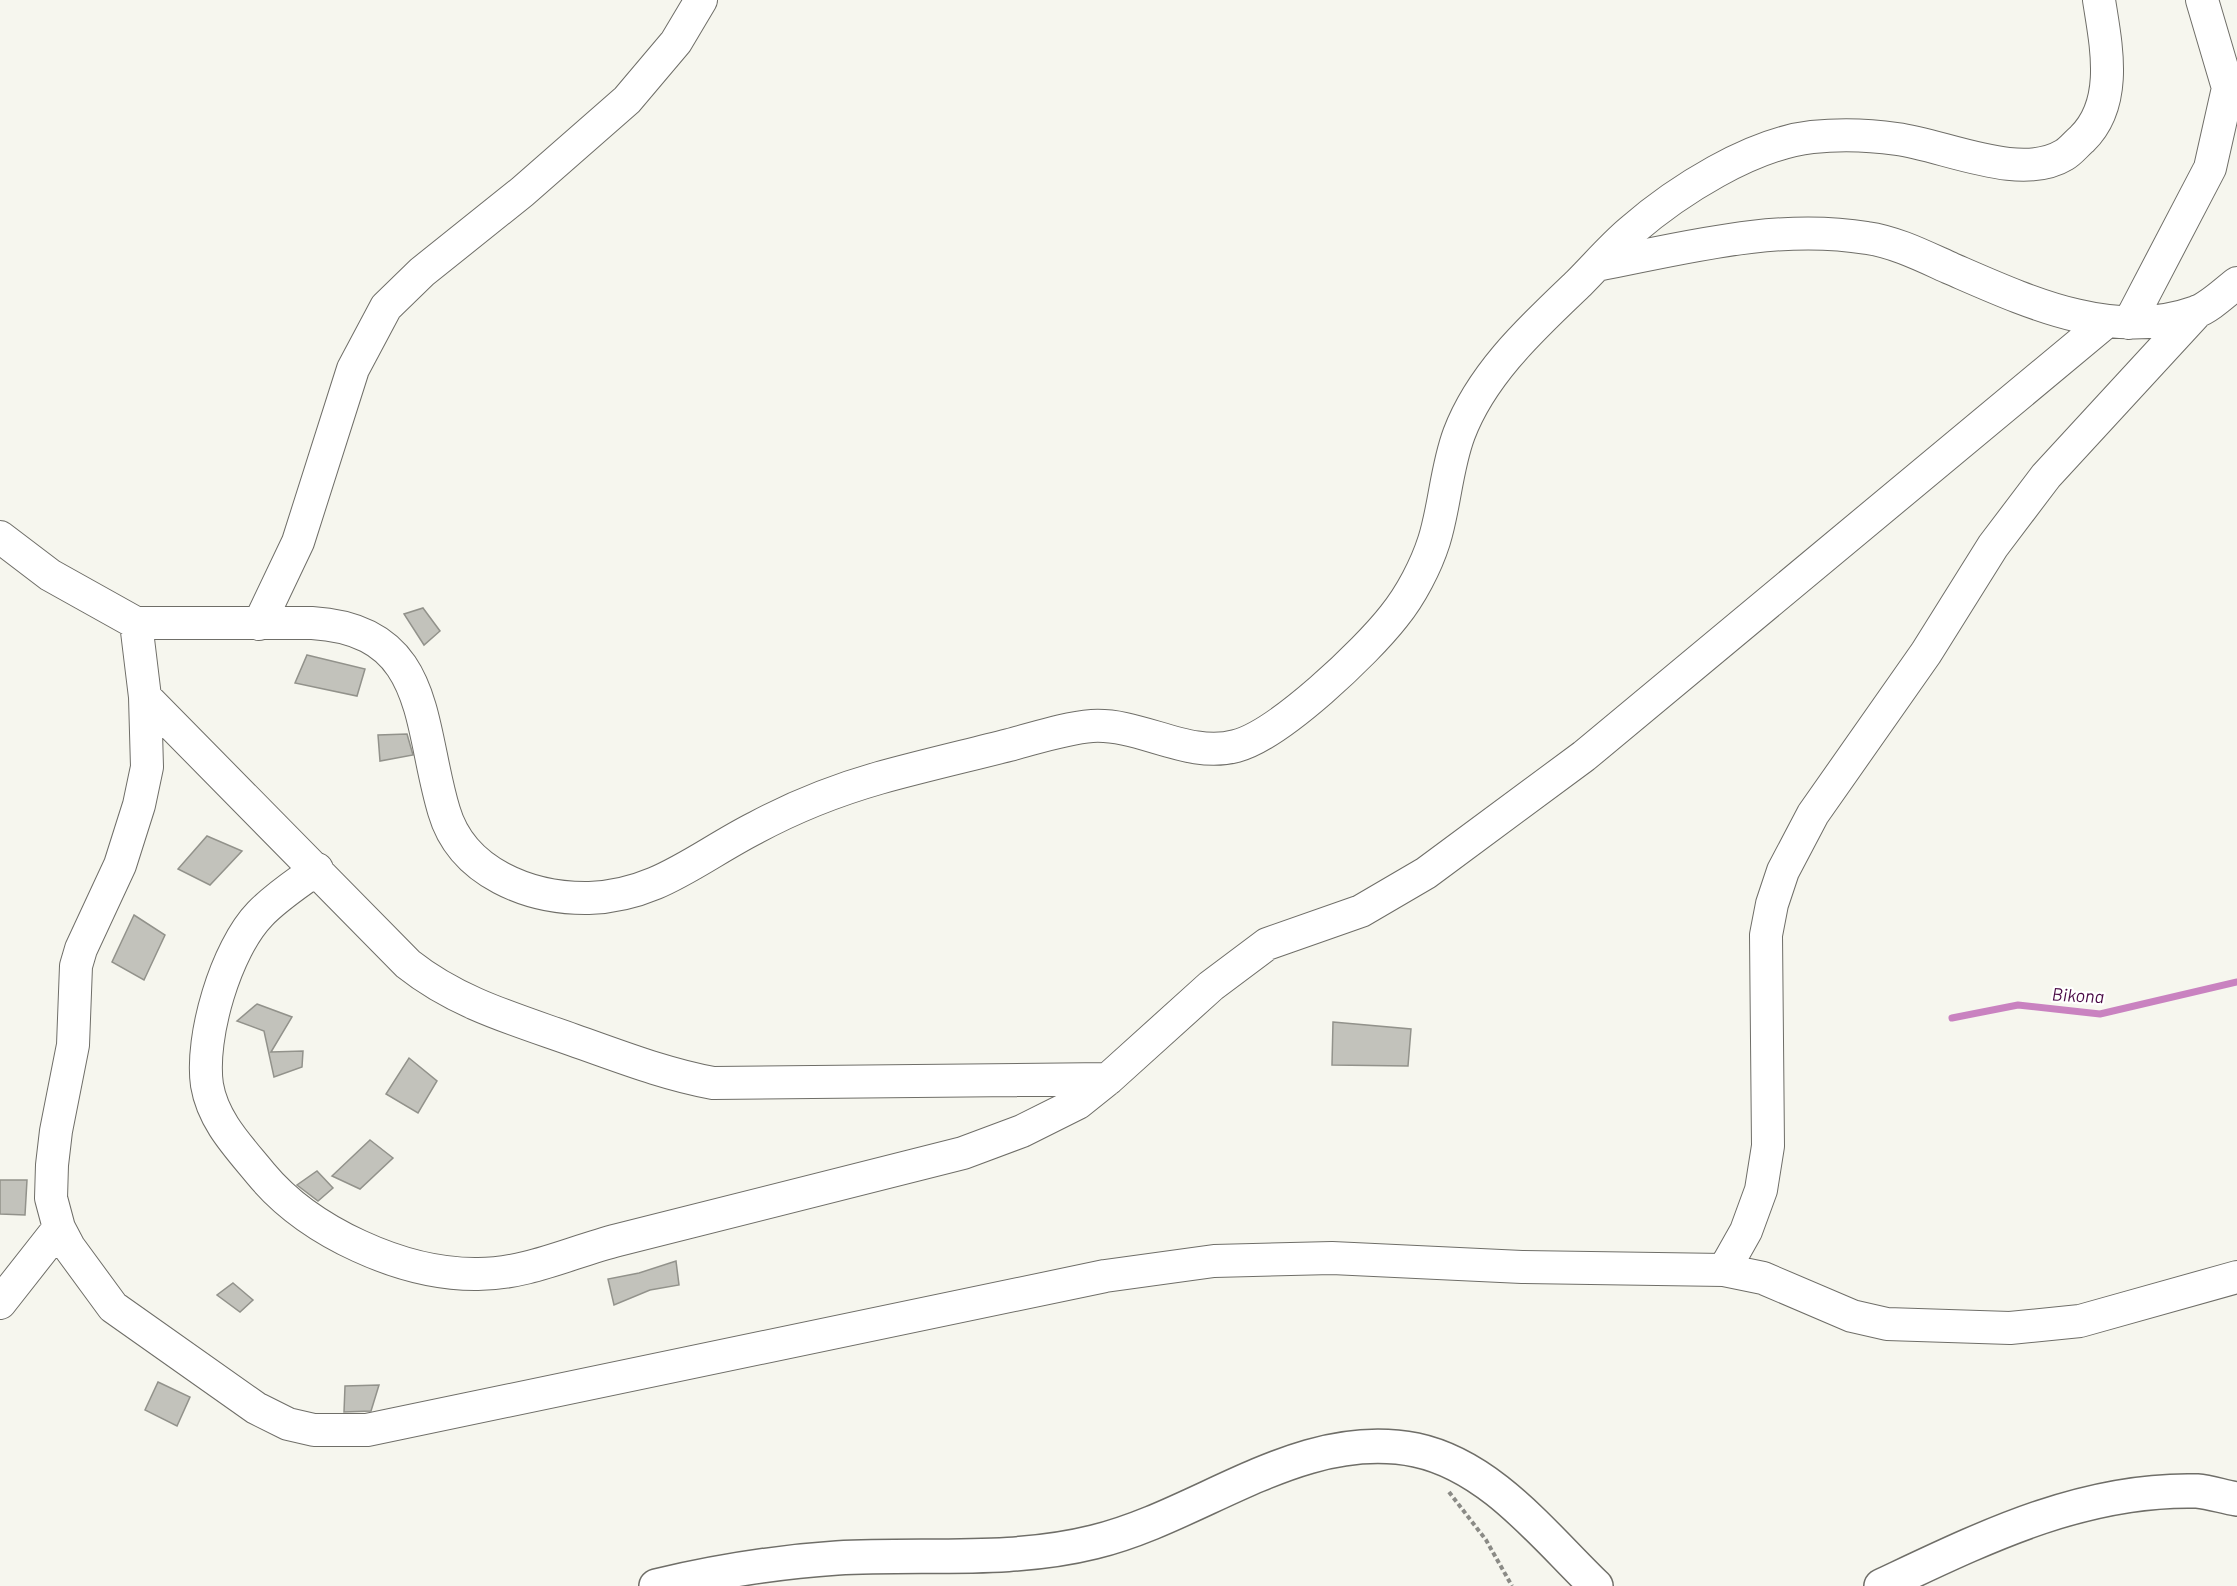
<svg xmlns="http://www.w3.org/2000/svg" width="2237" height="1586" font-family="Barlow,sans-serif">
	<rect width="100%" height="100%" fill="#f6f6ee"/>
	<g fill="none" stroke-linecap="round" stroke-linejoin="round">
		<path stroke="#c982c0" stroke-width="7" d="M 1952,1018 L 2018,1005 L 2100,1014 L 2237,982"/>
	</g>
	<path fill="#c2c2bb" stroke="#92928b" stroke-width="1.5" d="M 423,608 L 440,631 L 424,645 L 404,614 Z
		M 307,655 L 365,669 L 357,696 L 295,683 Z
		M 407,734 L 413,755 L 380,761 L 378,735 Z
		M 207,836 L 242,851 L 210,885 L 178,869 Z
		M 134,915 L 165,935 L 144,980 L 112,962 Z
		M 257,1004 L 292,1017 L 271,1052 L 303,1051 L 302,1067 L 274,1077 L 264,1031 L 237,1021 Z
		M 1333,1022 L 1411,1029 L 1408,1066 L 1332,1065 Z
		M 409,1058 L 437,1081 L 418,1113 L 386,1094 Z
		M 370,1140 L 393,1158 L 360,1189 L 332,1176 Z
		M 317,1171 L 333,1188 L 318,1201 L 297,1185 Z
		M 0,1180 L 27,1180 L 25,1215 L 0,1214 Z
		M 676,1261 L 679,1285 L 650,1290 L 614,1305 L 608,1279 L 639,1273 Z
		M 233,1283 L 253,1300 L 240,1312 L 217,1295 Z
		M 158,1382 L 190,1397 L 177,1426 L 145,1410 Z
		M 379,1385 L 371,1411 L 344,1412 L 345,1386 Z"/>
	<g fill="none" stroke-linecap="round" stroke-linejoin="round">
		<defs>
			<path id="minor" d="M 1597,265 C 1685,248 1776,223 1867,238 C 1896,242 1925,257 1952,269 C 2028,302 2113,342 2196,312 C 2210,307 2225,292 2237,283
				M 2129,323 L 2210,168 L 2228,88 L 2202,0
				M 0,537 L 50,575 L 136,623 L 312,623 C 431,630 418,725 444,811 C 462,873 530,899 589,898 C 657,896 698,857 755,828 C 794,807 837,790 879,778 C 922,766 966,756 1009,745 C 1036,738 1065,728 1092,726 C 1141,723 1188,759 1236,746 C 1279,735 1366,652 1394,616 C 1411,595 1426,566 1434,541 C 1445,506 1446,469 1459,434 C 1482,373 1533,327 1579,283 C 1596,266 1612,247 1631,231 C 1677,191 1751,144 1812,137 C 1840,134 1870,135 1897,139 C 1944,145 2020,182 2064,155 C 2071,151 2076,144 2082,139 C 2119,103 2106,45 2099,0
				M 136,623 L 145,697 L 147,767 L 139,805 L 120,865 L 81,949 L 76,966 L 73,1045 L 56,1131 L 52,1165 L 51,1198 L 59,1228 L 69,1247 L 113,1307 L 256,1408 L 288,1424 L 314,1430 L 367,1430 L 1105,1276 L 1214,1261 L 1332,1258 L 1522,1267 L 1724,1270 L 1763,1278 L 1852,1316 L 1887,1324 L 2010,1328 L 2080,1321 L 2237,1277
				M 259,624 L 298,542 L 353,369 L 386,307 L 422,272 L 522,192 L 627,100 L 676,42 L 701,0
				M 145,697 L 408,964 C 457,1003 514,1019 573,1040 C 619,1056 664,1074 713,1083 L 1108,1079
				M 317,869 C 298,883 276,897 260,914 C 226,949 200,1037 207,1085 C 213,1121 239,1147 261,1174 C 309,1232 403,1275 478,1274 C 527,1274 571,1252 618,1240 C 733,1211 848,1182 963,1153 L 1022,1131 L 1078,1103 L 1108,1079 L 1211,986 L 1267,944 L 1361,911 L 1426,873 L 1584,756 L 2106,322
				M 1724,1270 L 1746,1231 L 1761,1190 L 1768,1146 L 1766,935 L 1772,904 L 1783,871 L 1813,814 L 1926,653 L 1993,546 L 2046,476 L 2198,311
				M 0,1303 L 59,1228"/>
			<path id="major" d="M 656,1586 C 715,1572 776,1562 837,1558 C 923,1553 1010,1563 1094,1542 C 1202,1516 1300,1427 1416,1450 C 1491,1466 1544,1536 1596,1586
				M 1881,1586 C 1981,1539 2082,1488 2197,1491 C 2210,1492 2224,1497 2237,1499"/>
		</defs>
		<use href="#minor" stroke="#6f6e68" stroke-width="34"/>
		<use href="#major" stroke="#6f6e68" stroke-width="36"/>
		<path stroke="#8b8b86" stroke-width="4" stroke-dasharray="4.5 3" stroke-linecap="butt" d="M 1449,1492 L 1486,1540 L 1512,1586"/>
		<use href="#minor" stroke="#fff" stroke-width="32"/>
		<use href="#major" stroke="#fff" stroke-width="33"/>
	</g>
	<g text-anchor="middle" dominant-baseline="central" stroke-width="4.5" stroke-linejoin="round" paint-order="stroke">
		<g font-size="18" font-style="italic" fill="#490845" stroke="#fffffe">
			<text transform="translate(2078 995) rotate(3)">Bikona</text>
		</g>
	</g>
</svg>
